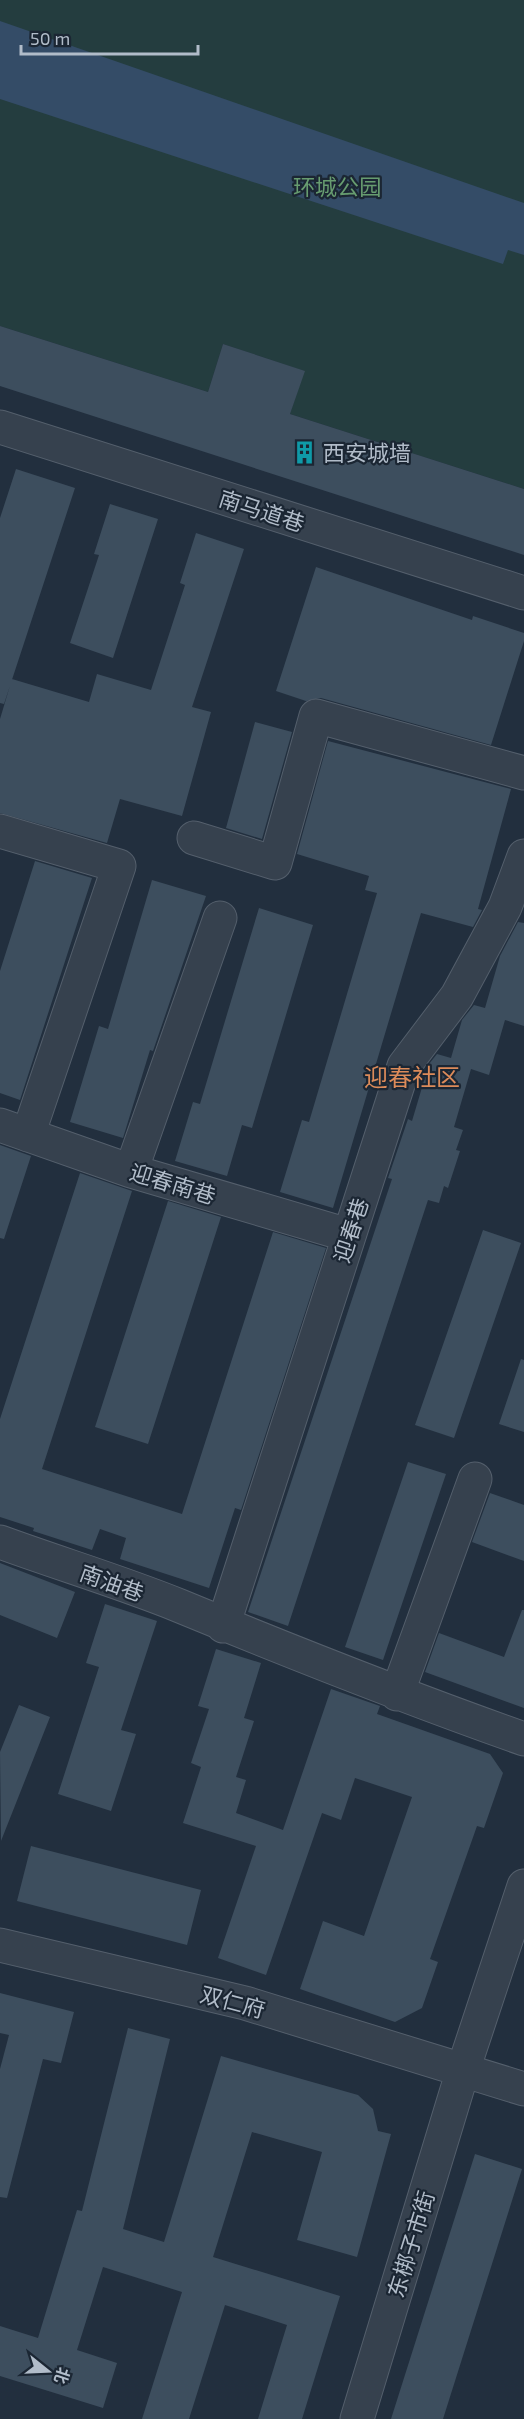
<svg xmlns="http://www.w3.org/2000/svg" width="524" height="2419" font-family="'Exo 2','Noto Sans SC',sans-serif">
	<rect width="100%" height="100%" fill="#222f3e"/>
	<path fill="#243d3f" d="M 0,0 L 524,0 L 524,489 L 290,414 L 304,371 L 223,344 L 208,392 L 0,326 Z"/>
	<path fill="#344c67" d="M 0,21 L 524,203 L 524,255 L 508,250 L 503,264 L 0,99 Z"/>
	<path fill="#3d4e5e" d="M 0,326 L 208,392 L 223,344 L 305,371 L 290,414 L 524,489 L 524,555 L 0,386 Z
		M 16,469 L 75,488 L 4,704 L 0,703 L 0,518 Z
		M 110,504 L 158,519 L 113,658 L 70,643 L 99,555 L 94,554 Z
		M 196,533 L 244,549 L 192,707 L 211,712 L 182,816 L 120,799 L 107,843 L 0,813 L 0,719 L 12,679 L 89,702 L 97,674 L 151,690 L 185,585 L 180,583 Z
		M 316,567 L 472,620 L 473,616 L 524,633 L 524,641 L 491,745 L 321,698 L 306,701 L 276,691 Z
		M 255,722 L 292,732 L 262,839 L 226,828 Z
		M 328,741 L 511,789 L 478,909 L 482,910 L 473,927 L 421,913 L 333,1208 L 280,1192 L 302,1120 L 309,1122 L 377,893 L 365,890 L 369,876 L 297,854 Z
		M 35,861 L 92,878 L 20,1100 L 0,1093 L 0,971 Z
		M 152,880 L 206,896 L 153,1051 L 150,1050 L 123,1138 L 70,1122 L 99,1026 L 108,1029 Z
		M 259,908 L 313,925 L 252,1128 L 242,1125 L 227,1176 L 175,1161 L 193,1102 L 200,1104 Z
		M 518,922 L 524,923 L 524,1026 L 505,1020 L 489,1075 L 471,1069 L 454,1127 L 463,1130 L 456,1150 L 460,1151 L 448,1188 L 444,1186 L 439,1203 L 428,1200 L 288,1626 L 248,1612 L 392,1179 L 388,1178 L 408,1119 L 412,1121 L 429,1064 L 437,1054 L 451,1058 L 462,1020 L 474,1005 L 485,1008 L 500,956 Z
		M 0,1145 L 31,1156 L 4,1239 L 0,1238 Z
		M 80,1173 L 132,1191 L 42,1469 L 182,1514 L 273,1232 L 326,1248 L 241,1510 L 235,1508 L 209,1588 L 120,1559 L 126,1538 L 100,1529 L 92,1550 L 33,1531 L 34,1528 L 0,1517 L 0,1419 Z
		M 168,1201 L 221,1217 L 148,1444 L 95,1427 Z
		M 483,1230 L 521,1243 L 454,1438 L 415,1425 Z
		M 521,1359 L 524,1360 L 524,1432 L 499,1424 Z
		M 408,1462 L 446,1474 L 383,1660 L 345,1647 Z
		M 490,1493 L 524,1505 L 524,1561 L 472,1542 Z
		M 0,1563 L 75,1592 L 57,1638 L 0,1615 Z
		M 105,1604 L 157,1621 L 121,1730 L 136,1734 L 111,1811 L 58,1794 L 99,1667 L 86,1663 Z
		M 522,1610 L 524,1610 L 524,1708 L 425,1672 L 439,1633 L 504,1657 Z
		M 216,1649 L 261,1663 L 244,1718 L 254,1721 L 236,1777 L 246,1780 L 236,1813 L 283,1830 L 331,1689 L 380,1706 L 377,1714 L 490,1754 L 503,1773 L 484,1828 L 477,1826 L 430,1959 L 438,1962 L 422,2008 L 395,2022 L 300,1989 L 323,1921 L 364,1936 L 412,1797 L 355,1778 L 341,1820 L 322,1813 L 266,1975 L 218,1958 L 256,1846 L 183,1823 L 201,1767 L 191,1763 L 209,1709 L 198,1706 Z
		M 19,1705 L 50,1717 L 1,1841 L 0,1752 Z
		M 31,1846 L 201,1890 L 187,1945 L 17,1901 Z
		M 0,1993 L 74,2012 L 61,2063 L 43,2059 L 7,2198 L 0,2197 L 0,2069 L 9,2035 L 0,2033 Z
		M 128,2028 L 170,2039 L 123,2229 L 164,2242 L 221,2056 L 358,2095 L 373,2109 L 378,2131 L 391,2134 L 357,2257 L 297,2240 L 322,2152 L 252,2132 L 213,2257 L 340,2296 L 302,2419 L 258,2419 L 287,2325 L 225,2305 L 189,2419 L 142,2419 L 182,2292 L 103,2267 L 77,2350 L 117,2363 L 103,2408 L 0,2376 L 0,2326 L 38,2338 L 77,2210 L 82,2211 Z
		M 475,2154 L 522,2169 L 443,2419 L 391,2419 Z"/>
	<g fill="none" stroke-linecap="round" stroke-linejoin="round">
		<defs>
			<path id="minor" d="M 0,427 L 524,593
				M 0,831 L 119,866 L 28,1135
				M 194,838 L 275,863 L 316,716 L 524,773
				M 0,1125 L 131,1171 L 348,1235
				M 131,1171 L 220,918
				M 0,1542 C 60,1564 121,1582 180,1606 C 294,1653 408,1698 524,1739
				M 223,1626 L 404,1066 L 457,996 L 505,907 L 524,856
				M 397,1694 L 475,1479
				M 0,1945 L 245,2003 L 524,2089
				M 357,2419 L 463,2070 L 524,1886"/>
		</defs>
		<use href="#minor" stroke="#545f6c" stroke-width="35"/>
		<use href="#minor" stroke="#36414e" stroke-width="33"/>
	</g>
	<defs>
		<symbol id="building-bare" viewBox="-9 -9 18 18"><path d="M-4-6H4V6H1V3H-1V6H-4ZM-2.5-4.3h1.7v1.8h-1.7ZM.8-4.3h1.7v1.8H.8ZM-2.5-1h1.7V.8h-1.7ZM.8-1h1.7V.8H.8Z" fill="#0f9aa8" stroke="#1b2633" stroke-width="2.5" paint-order="stroke"/></symbol>
	</defs>
	<g fill-rule="evenodd">
		<use href="#building-bare" x="288" y="436" width="33" height="33"/>
	</g>
	<g text-anchor="middle" dominant-baseline="central" stroke-width="4.5" stroke-linejoin="round" paint-order="stroke">
		<g font-size="22" fill="#679c70" stroke="#1b2633">
			<text x="337" y="186">环城公园</text>
		</g>
		<g font-size="22" fill="#b1bcc9" stroke="#1b2633" text-anchor="start">
			<text x="323" y="452">西安城墙</text>
		</g>
		<g font-size="22" fill="#b1bcc9" stroke="#1b2633">
			<text transform="translate(262 510) rotate(18)">南马道巷</text>
			<text transform="translate(173 1183) rotate(17)">迎春南巷</text>
			<text transform="translate(350 1230) rotate(-72)">迎春巷</text>
			<text transform="translate(112 1582) rotate(20)">南油巷</text>
			<text transform="translate(233 2001) rotate(15)">双仁府</text>
			<text transform="translate(410 2244) rotate(-73)">东梆子市街</text>
		</g>
		<g font-size="24" fill="#dc8b5a" stroke="#1b2633">
			<text x="412" y="1076">迎春社区</text>
		</g>
	</g>
	<g transform="translate(48 2371) rotate(108)" stroke="#1b2633" stroke-width="4.5" paint-order="stroke">
	<path d="M0-4.5L10 22L0 15L-10 22Z" fill="#b1bcc9"/>
	<text y="-9" font-size="16" font-weight="bold" text-anchor="middle" fill="#b1bcc9">北</text>
	</g>
	<path d="M21 45v9h177v-9" fill="none" stroke="#b1bcc9" stroke-width="3"/>
	<text x="30" y="45" font-size="18" fill="#b1bcc9" stroke="#1b2633" stroke-width="4.5" paint-order="stroke">50 m</text>
</svg>
